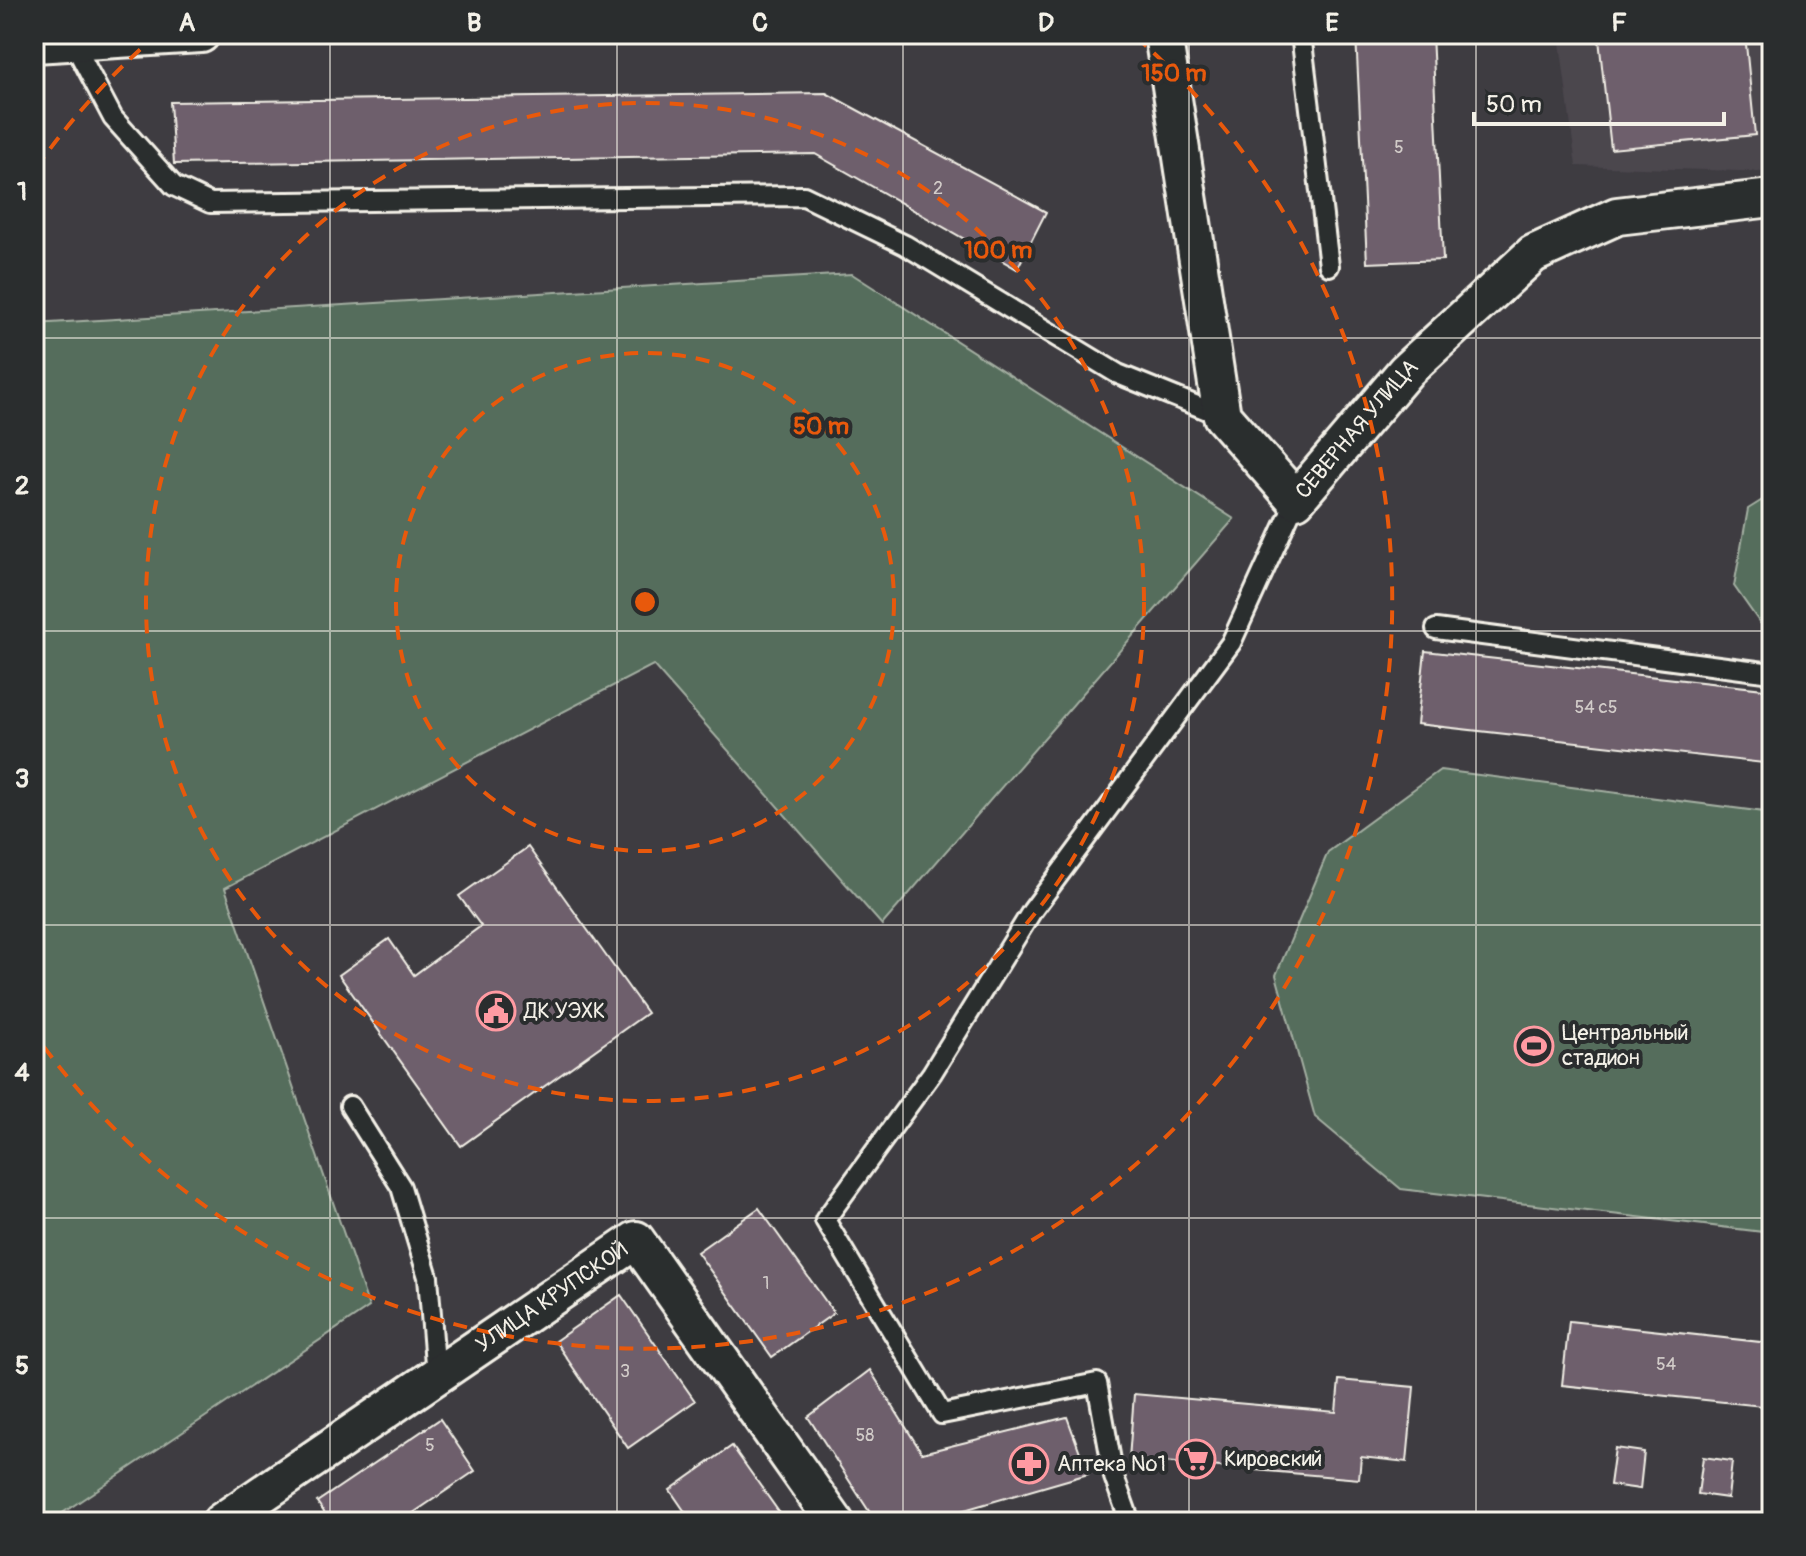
<svg xmlns="http://www.w3.org/2000/svg" width="1806" height="1556" font-family="Pangolin,sans-serif">
	<rect width="100%" height="100%" fill="#3e3c41"/>
	<filter id="ink" filterUnits="userSpaceOnUse"><feTurbulence type="fractalNoise" baseFrequency=".0125" numOctaves="2"/><feDisplacementMap in="SourceGraphic" scale="16" xChannelSelector="R" yChannelSelector="G"/><feConvolveMatrix kernelMatrix="1 2 1 2 8 2 1 2 1" color-interpolation-filters="sRGB"/></filter>
	<g filter="url(#ink)">
		<path fill="#4c464e" d="M 1559,34 L 1772,34 L 1772,172 L 1576,166 Z"/>
		<path fill="#546d5b" stroke="#a4afa2" stroke-width="2" d="M 852,274 L 1234,519 L 882,925 L 653,665 L 225,888 L 369,1307 L 49,1522 L 34,1522 L 34,324 Z
			M 1772,494 L 1772,625 L 1760,623 L 1734,586 L 1748,509 Z
			M 1440,770 L 1772,813 L 1772,1233 L 1401,1189 L 1315,1117 L 1276,975 L 1328,852 Z"/>
		<path fill="#6e5f6c" stroke="#f4f1e8" stroke-width="2" d="M 1356,34 L 1432,34 L 1443,260 L 1367,263 Z
			M 1648,34 L 1745,34 L 1755,135 L 1611,149 L 1599,39 Z
			M 826,93 L 1046,212 L 1017,269 L 815,154 L 174,164 L 170,102 Z
			M 1425,651 L 1772,690 L 1772,764 L 1417,724 Z
			M 528,847 L 647,1013 L 461,1146 L 339,975 L 389,939 L 414,975 L 481,926 L 459,896 Z
			M 759,1208 L 834,1313 L 772,1357 L 697,1252 Z
			M 621,1295 L 695,1401 L 628,1448 L 555,1341 Z
			M 1569,1321 L 1769,1343 L 1762,1406 L 1562,1385 Z
			M 870,1370 L 922,1453 L 1067,1417 L 1088,1474 L 923,1522 L 876,1522 L 808,1417 Z
			M 1339,1380 L 1414,1387 L 1407,1462 L 1361,1457 L 1359,1479 L 1129,1459 L 1134,1394 L 1336,1412 Z
			M 440,1419 L 475,1471 L 400,1522 L 331,1522 L 317,1502 Z
			M 732,1446 L 786,1522 L 692,1522 L 670,1490 Z
			M 1615,1448 L 1644,1452 L 1640,1489 L 1610,1485 Z
			M 1703,1457 L 1732,1461 L 1728,1498 L 1698,1494 Z"/>
		<g fill="none" stroke-linecap="round" stroke-linejoin="round">
			<defs>
				<path id="service" d="M 1301,34 L 1329,266
					M 73,42 L 113,118 L 174,186 L 210,203 L 804,196 L 905,245 L 1118,374 L 1222,416
					M 1436,629 L 1772,673
					M 350,1106 L 401,1187 L 428,1277 L 436,1376
					M 1130,1522 L 1114,1477 L 1097,1383 L 942,1414 L 825,1220 L 932,1073 L 1032,911 L 1231,643 L 1296,500"/>
				<g id="minor">
					<path id="s1" d="M 1163,34 L 1222,416 L 1296,500 L 1406,371 L 1533,254 L 1617,216 L 1772,198"/>
					<path d="M 34,44 L 201,34"/>
					<path id="s2" d="M 221,1522 L 636,1240 L 835,1522"/>
				</g>
			</defs>
			<use href="#service" stroke="#f4f1e8" stroke-width="24"/>
			<use href="#minor" stroke="#f4f1e8" stroke-width="42"/>
			<use href="#service" stroke="#2a2d2e" stroke-width="18"/>
			<use href="#minor" stroke="#2a2d2e" stroke-width="36"/>
		</g>
	</g>
	<path fill="none" stroke="#f4f1e8" stroke-width="2" stroke-opacity="0.55" d="M 330,34 L 330,1522M 617,34 L 617,1522M 903,34 L 903,1522M 1189,34 L 1189,1522M 1476,34 L 1476,1522M 34,338 L 1772,338M 34,631 L 1772,631M 34,925 L 1772,925M 34,1218 L 1772,1218"/>
	<g fill="none" stroke="#e8590c" stroke-width="4" stroke-dasharray="14 10">
		<circle cx="645" cy="602" r="249"/>
		<circle cx="645" cy="602" r="499"/>
		<path d="M36 168A748 748 0 0 1 154 37M1136 37A748 748 0 1 1 36 1036"/>
	</g>
	<defs>
		<symbol id="civic-ring" viewBox="-11 -11 22 22"><circle r="9.5" fill="#2a2d2e" stroke="#ff9aa2" stroke-width="1.5"/><path d="M-.6-6.5H3V-4.5H.6V-3L4-1V1h2V6H-6V1h2V-1L-.6-3ZM-1.2 2.5V6h2.4V2.5Z" fill="#ff9aa2"/></symbol>
		<symbol id="stadium-ring" viewBox="-11 -11 22 22"><circle r="9.5" fill="#2a2d2e" stroke="#ff9aa2" stroke-width="1.5"/><path d="M0-5a6.5 5 0 1 0 0 10a6.5 5 0 1 0 0-10ZM-3.5-1.8h7v3.6h-7Z" fill="#ff9aa2"/></symbol>
		<symbol id="supermarket-ring" viewBox="-11 -11 22 22"><circle r="9.5" fill="#2a2d2e" stroke="#ff9aa2" stroke-width="1.5"/><path d="M-6-5.5h2.5l.6 2H6L4.5 2H-2.5L-4.4-4H-6ZM-1.5 3.2a1.3 1.3 0 1 0 .1 0ZM3 3.2a1.3 1.3 0 1 0 .1 0Z" fill="#ff9aa2"/></symbol>
		<symbol id="pharmacy-ring" viewBox="-11 -11 22 22"><circle r="9.5" fill="#2a2d2e" stroke="#ff9aa2" stroke-width="1.5"/><path d="M-2-6h4v4h4v4h-4v4h-4v-4h-4v-4h4Z" fill="#ff9aa2"/></symbol>
	</defs>
	<g fill-rule="evenodd">
		<use href="#civic-ring" x="474" y="989" width="44" height="44"/>
		<use href="#stadium-ring" x="1512" y="1024" width="44" height="44"/>
		<use href="#supermarket-ring" x="1174" y="1437" width="44" height="44"/>
		<use href="#pharmacy-ring" x="1007" y="1442" width="44" height="44"/>
	</g>
	<g text-anchor="middle" dominant-baseline="central" stroke-width="8" stroke-linejoin="round" paint-order="stroke">
		<g font-size="18" fill="#d2ccc9">
			<text x="1399" y="147">5</text>
			<text x="938" y="188">2</text>
			<text x="1596" y="707">54 с5</text>
			<text x="766" y="1283">1</text>
			<text x="1666" y="1364">54</text>
			<text x="625" y="1371">3</text>
			<text x="865" y="1435">58</text>
			<text x="430" y="1445">5</text>
		</g>
		<g font-size="22" fill="#f4f1e8" stroke="#2a2d2e">
			<text stroke="none"><textPath href="#s1" startOffset="592">СЕВЕРНАЯ УЛИЦА</textPath></text>
			<text stroke="none"><textPath href="#s2" startOffset="400">УЛИЦА КРУПСКОЙ</textPath></text>
		</g>
		<g font-size="22" fill="#f4f1e8" stroke="#2a2d2e" text-anchor="start">
			<text x="524" y="1011">ДК УЭХК</text>
			<text x="1562" y="1033">Центральный<tspan x="1562" dy="25">стадион</tspan></text>
			<text x="1224" y="1459">Кировский</text>
			<text x="1057" y="1464">Аптека №1</text>
		</g>
	</g>
	<circle cx="645" cy="602" r="12" fill="#e8590c" stroke="#2a2d2e" stroke-width="4"/>
	<g font-size="24" text-anchor="middle" font-weight="bold" fill="#e8590c" stroke="#2a2d2e" stroke-width="8" stroke-linejoin="round" paint-order="stroke">
		<text x="1174" y="81">150 m</text>
		<text x="998" y="258">100 m</text>
		<text x="821" y="434">50 m</text>
	</g>
	<rect width="1806" height="1556" fill="none" stroke="#2a2d2e" stroke-width="88"/>
	<path d="M1474 112v12h250v-12" fill="none" stroke="#f4f1e8" stroke-width="4"/>
	<text x="1486" y="112" font-size="24" fill="#f4f1e8" stroke="#2a2d2e" stroke-width="6" paint-order="stroke">50 m</text>
	<rect x="44" y="44" width="1718" height="1468" fill="none" stroke="#f4f1e8" stroke-width="3"/>
	<g font-size="26" text-anchor="middle" font-weight="bold" fill="#f4f1e8">
		<text x="187" y="31">A</text>
		<text x="474" y="31">B</text>
		<text x="760" y="31">C</text>
		<text x="1046" y="31">D</text>
		<text x="1332" y="31">E</text>
		<text x="1619" y="31">F</text>
		<text x="22" y="200">1</text>
		<text x="22" y="494">2</text>
		<text x="22" y="787">3</text>
		<text x="22" y="1081">4</text>
		<text x="22" y="1374">5</text>
	</g>
</svg>
